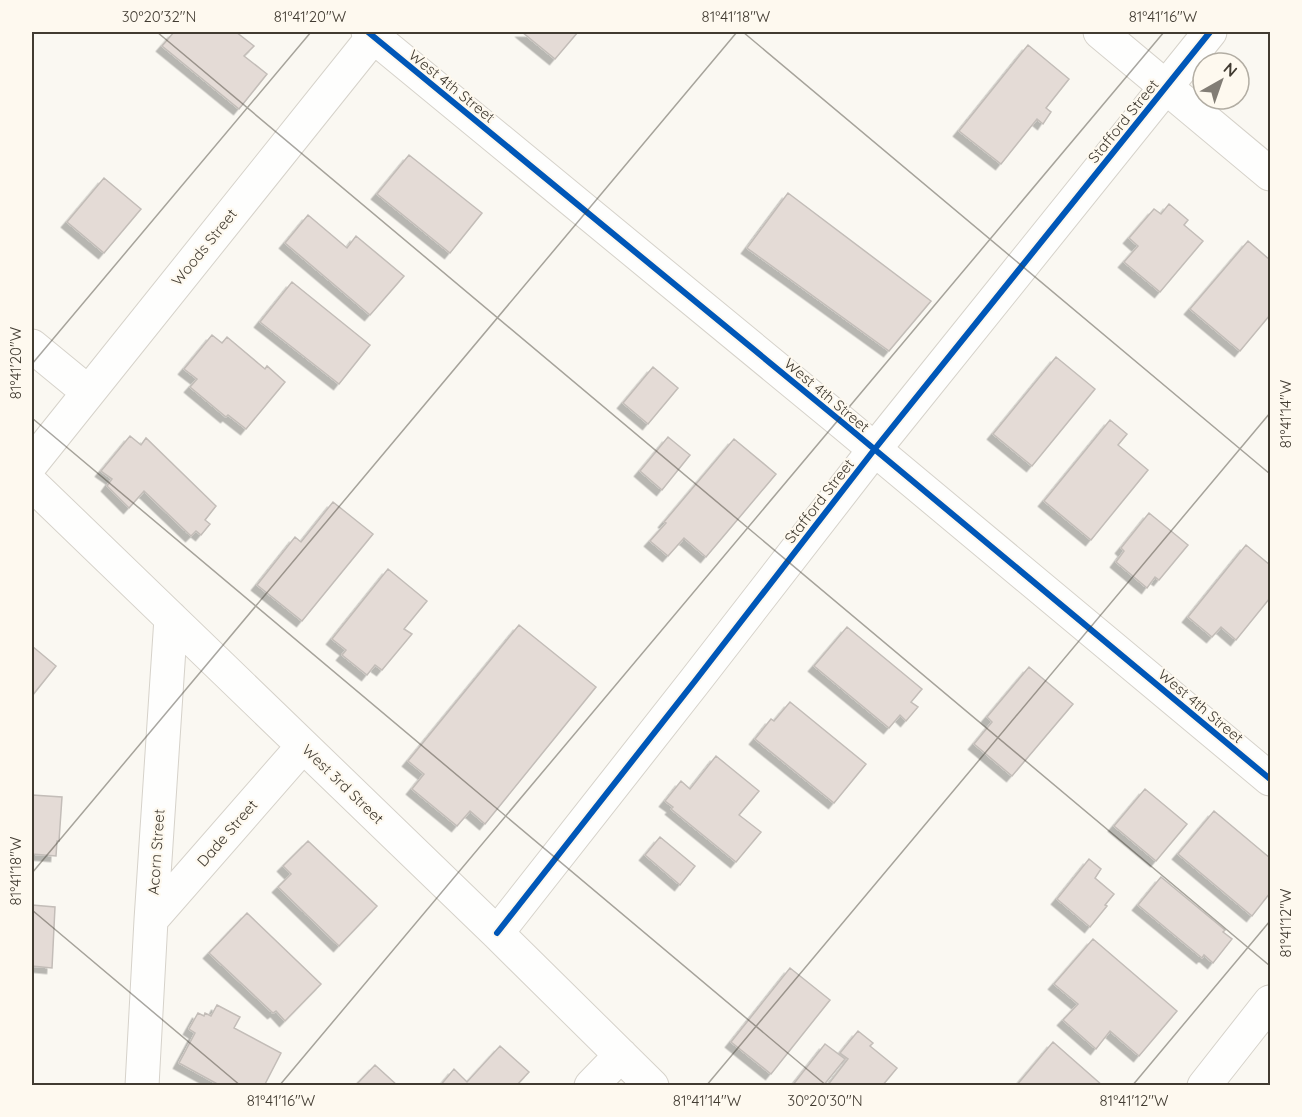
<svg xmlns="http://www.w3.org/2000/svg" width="1302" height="1117" font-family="Quicksand,sans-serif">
	<defs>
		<filter id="shadow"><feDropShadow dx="-5.5" dy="5.5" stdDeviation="0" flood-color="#0004"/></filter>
	</defs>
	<rect width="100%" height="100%" fill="#faf8f2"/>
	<path fill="#e4dbd6" stroke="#c3bdb8" stroke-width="1.5" filter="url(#shadow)" d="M 174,32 L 215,32 L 216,33 L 217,32 L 236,32 L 254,46 L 244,56 L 267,74 L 239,109 L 162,46 Z
		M 522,32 L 578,32 L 555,59 Z
		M 1028,45 L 1069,79 L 1046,108 L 1051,112 L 1043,124 L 1037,119 L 1001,164 L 959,131 Z
		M 409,155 L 482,213 L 450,253 L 377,194 Z
		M 104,178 L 141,209 L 104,253 L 67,222 Z
		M 788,193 L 931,301 L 889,351 L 747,248 Z
		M 1169,204 L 1188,220 L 1184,225 L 1203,241 L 1160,292 L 1124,262 L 1138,246 L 1129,238 L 1154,209 L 1161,214 Z
		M 308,215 L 347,248 L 356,236 L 404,276 L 370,315 L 285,243 Z
		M 1248,241 L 1270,260 L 1270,315 L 1240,351 L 1190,309 Z
		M 292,282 L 370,345 L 339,384 L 260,322 Z
		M 212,335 L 222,343 L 227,337 L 265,369 L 267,366 L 285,382 L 246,429 L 228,415 L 226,417 L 190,387 L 197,379 L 184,369 Z
		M 1056,357 L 1095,389 L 1032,466 L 993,434 Z
		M 653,367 L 678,388 L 648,424 L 623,403 Z
		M 1110,420 L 1127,434 L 1118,445 L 1148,470 L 1091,540 L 1044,501 Z
		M 130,436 L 141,445 L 146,438 L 216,506 L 205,520 L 210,524 L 201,535 L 196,531 L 191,536 L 144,491 L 129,508 L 107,486 L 112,479 L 101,471 Z
		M 668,437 L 690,455 L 662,490 L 640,471 Z
		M 734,439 L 776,474 L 706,557 L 684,538 L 668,556 L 650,541 L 666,523 L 664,522 Z
		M 333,502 L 373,534 L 302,621 L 257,585 L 295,537 L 301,542 Z
		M 1149,513 L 1188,545 L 1159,580 L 1155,577 L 1147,588 L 1116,562 L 1124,551 L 1121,548 Z
		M 1246,545 L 1270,565 L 1270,598 L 1236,640 L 1221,627 L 1212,637 L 1188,617 Z
		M 388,569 L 427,601 L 404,629 L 412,634 L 382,670 L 375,665 L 367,675 L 342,655 L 346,650 L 332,639 Z
		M 519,625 L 596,687 L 485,824 L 470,811 L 457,826 L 412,789 L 424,774 L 408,761 Z
		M 847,627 L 922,689 L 911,702 L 918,707 L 906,721 L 900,715 L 889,728 L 814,666 Z
		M 32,646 L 56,666 L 32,696 Z
		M 1029,667 L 1073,704 L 1012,776 L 974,744 L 992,722 L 987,717 Z
		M 790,702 L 866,764 L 834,803 L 755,739 L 771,719 L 774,721 Z
		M 716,756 L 759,791 L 739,815 L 761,832 L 736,862 L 671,809 L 673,807 L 665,801 L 681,781 L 690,789 Z
		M 1145,789 L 1187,824 L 1156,861 L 1114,826 Z
		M 32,795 L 62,797 L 59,841 L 57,841 L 56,856 L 32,854 Z
		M 1214,811 L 1270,858 L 1270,893 L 1252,916 L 1178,854 Z
		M 660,837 L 695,866 L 680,885 L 645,855 Z
		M 308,841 L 377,906 L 339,946 L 278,887 L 291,874 L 283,866 Z
		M 1089,859 L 1101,869 L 1095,878 L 1114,894 L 1105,905 L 1107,906 L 1090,927 L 1057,899 Z
		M 1161,877 L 1225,930 L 1223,932 L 1232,939 L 1213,963 L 1204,955 L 1202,958 L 1138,905 Z
		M 32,905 L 55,907 L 52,968 L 32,966 Z
		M 247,913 L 321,984 L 285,1021 L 276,1011 L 273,1013 L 209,953 Z
		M 1093,939 L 1177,1011 L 1139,1056 L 1110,1031 L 1096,1049 L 1063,1020 L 1078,1004 L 1054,984 Z
		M 790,968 L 830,1000 L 771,1074 L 731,1042 Z
		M 217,1005 L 240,1017 L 234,1028 L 281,1053 L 264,1086 L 221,1086 L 179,1063 L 195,1033 L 189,1029 L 198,1013 L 204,1016 L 205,1013 L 211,1016 Z
		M 858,1031 L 873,1043 L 870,1046 L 897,1068 L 882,1086 L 827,1086 L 848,1059 L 840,1053 Z
		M 1053,1042 L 1103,1086 L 1016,1086 Z
		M 825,1044 L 845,1059 L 823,1086 L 792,1086 Z
		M 500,1046 L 529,1072 L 516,1086 L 440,1086 L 454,1069 L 467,1082 Z
		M 375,1065 L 398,1086 L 355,1086 Z"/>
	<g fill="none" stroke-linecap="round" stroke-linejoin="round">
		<defs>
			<path id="minor" d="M 368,32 L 843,423 L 1270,779
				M 1100,32 L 1270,174
				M 32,346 L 88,392
				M 32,463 L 377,32
				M 32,484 L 497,933 L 652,1086
				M 151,920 L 303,746
				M 497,933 L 695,681 L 874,450 L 1210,32
				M 142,1086 L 151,920 L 171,618
				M 591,1086 L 621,1055"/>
			<path id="tertiary" d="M 1204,1086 L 1270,1002"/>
		</defs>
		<use href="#minor" stroke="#d6d2ca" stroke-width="35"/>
		<use href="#tertiary" stroke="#d6d2ca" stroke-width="35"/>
		<use href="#minor" stroke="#fefefd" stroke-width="33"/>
		<use href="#tertiary" stroke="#fefefd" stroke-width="33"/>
		<defs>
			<path id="cycleway" d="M 368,32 L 843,423 L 1270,779
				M 497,933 L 695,681 L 874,450 L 1210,32"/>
		</defs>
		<use href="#cycleway" stroke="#fef9ef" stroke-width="10"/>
		<use href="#cycleway" stroke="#0057b8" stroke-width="6"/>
	</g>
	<path fill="none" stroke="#413b31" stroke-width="1.5" stroke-opacity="0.45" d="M 157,32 L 1270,966M 743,32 L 1270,474M 32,364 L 311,32M 32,418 L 827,1086M 32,873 L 737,32M 32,910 L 241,1086M 279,1086 L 1164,32M 706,1086 L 1270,413M 1132,1086 L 1270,921"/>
	<g text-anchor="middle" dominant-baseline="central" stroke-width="4.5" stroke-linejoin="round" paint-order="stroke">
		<g font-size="15" fill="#413b31" stroke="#fef9ef">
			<text transform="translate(452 86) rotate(39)">West 4th Street</text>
			<text transform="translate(1123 121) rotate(-51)">Stafford Street</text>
			<text transform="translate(204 247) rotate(-51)">Woods Street</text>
			<text transform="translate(827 395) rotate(40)">West 4th Street</text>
			<text transform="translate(819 501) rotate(-52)">Stafford Street</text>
			<text transform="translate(1201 706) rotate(40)">West 4th Street</text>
			<text transform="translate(343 784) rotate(44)">West 3rd Street</text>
			<text transform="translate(227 833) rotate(-49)">Dade Street</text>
			<text transform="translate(156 852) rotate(-86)">Acorn Street</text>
		</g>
	</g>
	<rect width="1302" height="1117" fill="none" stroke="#fef9ef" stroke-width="66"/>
	<g transform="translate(1221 81) rotate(40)"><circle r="28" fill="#fef9ef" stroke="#b2ada3" stroke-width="1.5"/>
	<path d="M0-4.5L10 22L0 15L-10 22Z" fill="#827d75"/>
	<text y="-9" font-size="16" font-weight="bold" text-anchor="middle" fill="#413b31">N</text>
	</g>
	<rect x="33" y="33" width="1236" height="1051" fill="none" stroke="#413b31" stroke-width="2"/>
	<g font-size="15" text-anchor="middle" fill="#413b31">
		<text x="159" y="22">30°20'32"N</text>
		<text x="310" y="22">81°41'20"W</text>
		<text x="736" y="22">81°41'18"W</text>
		<text x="1163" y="22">81°41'16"W</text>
		<text transform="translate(16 363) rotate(-90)" y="5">81°41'20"W</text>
		<text transform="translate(1286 414) rotate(-90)" y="5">81°41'14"W</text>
		<text transform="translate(16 871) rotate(-90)" y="5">81°41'18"W</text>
		<text transform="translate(1286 923) rotate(-90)" y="5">81°41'12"W</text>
		<text x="281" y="1106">81°41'16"W</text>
		<text x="707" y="1106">81°41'14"W</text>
		<text x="825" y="1106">30°20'30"N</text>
		<text x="1134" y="1106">81°41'12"W</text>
	</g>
</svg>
